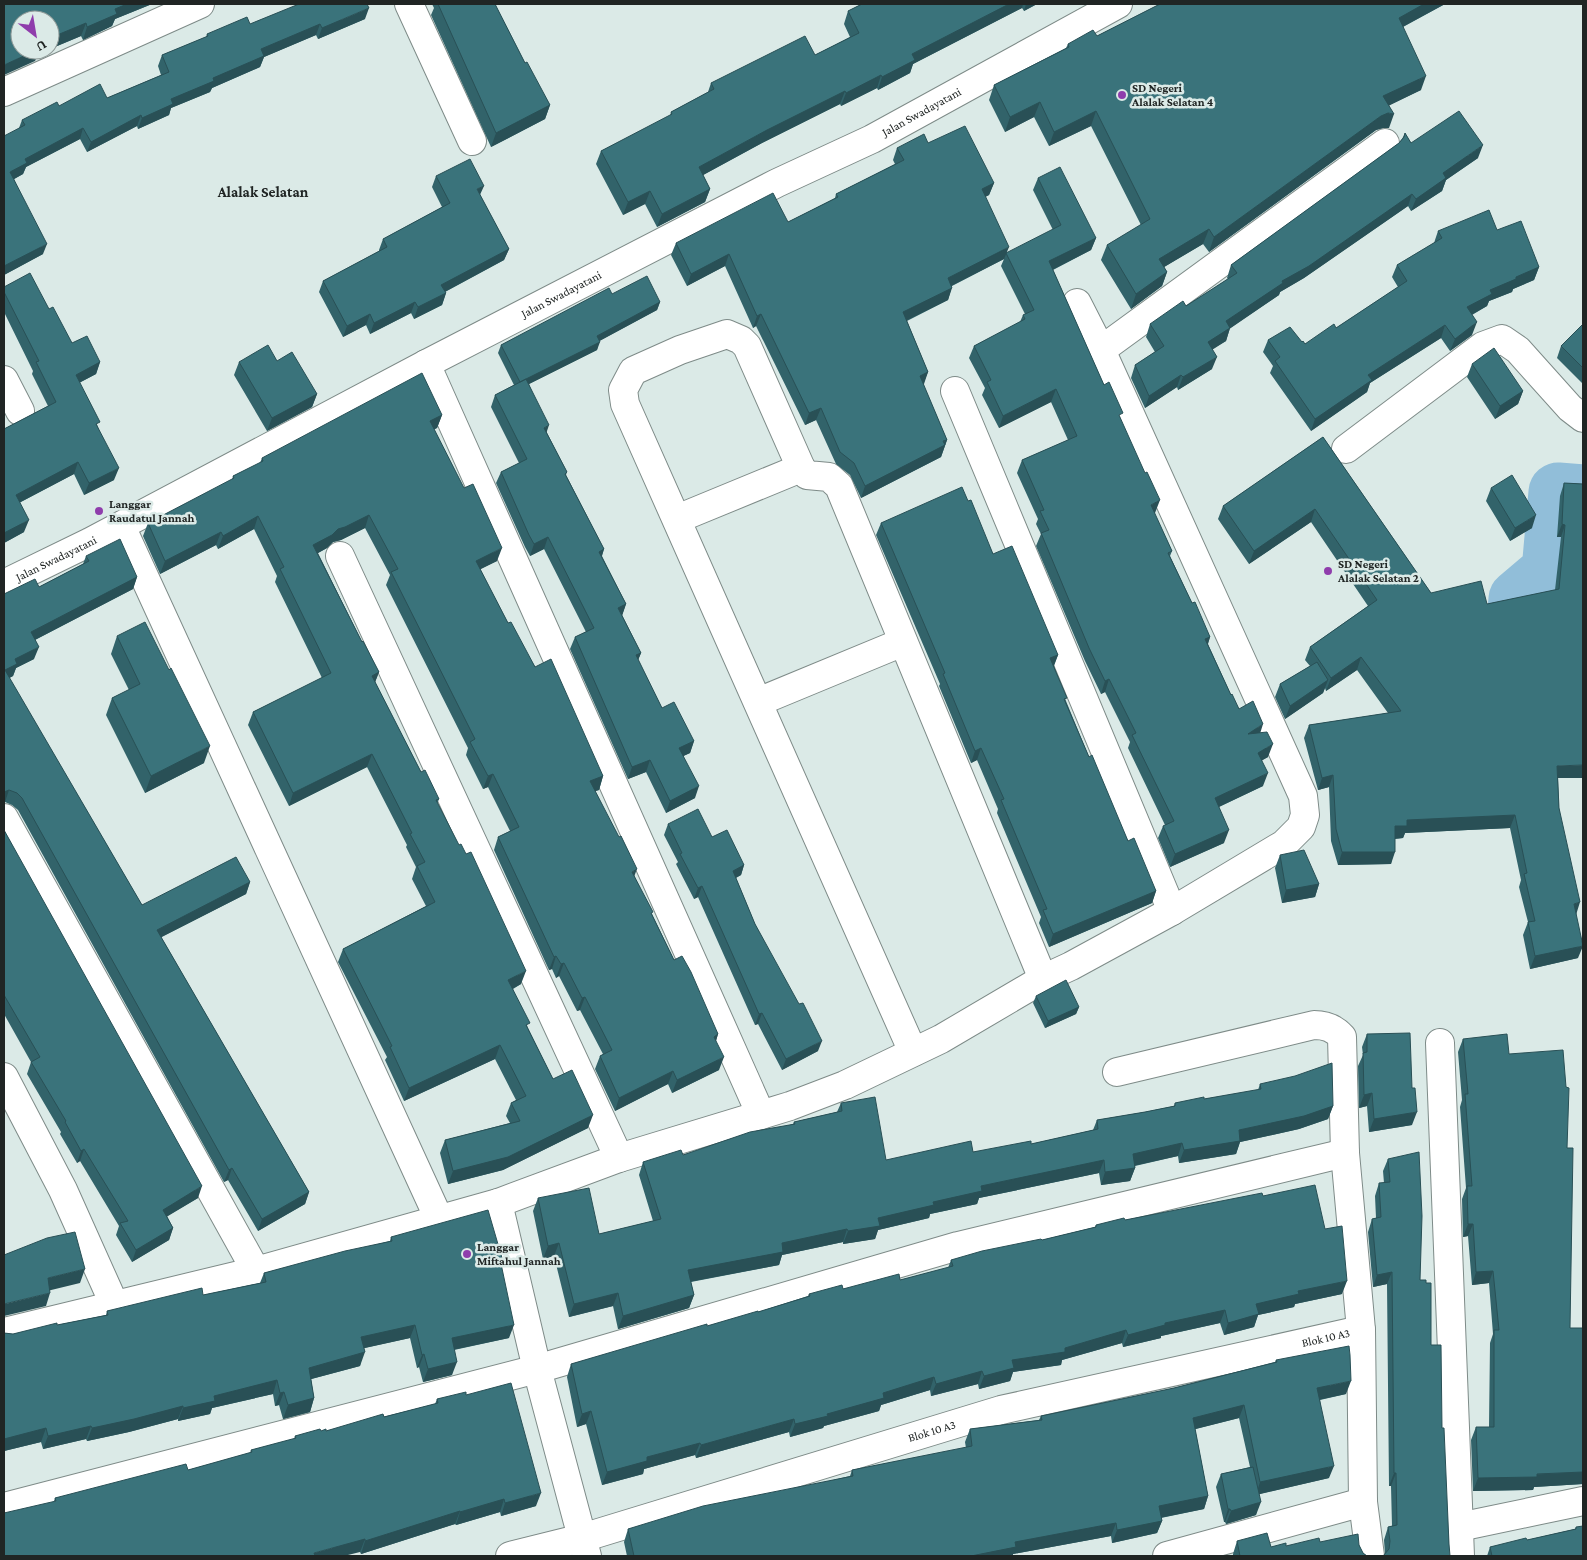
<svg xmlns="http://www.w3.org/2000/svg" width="1587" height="1560" font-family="'Crimson Pro',serif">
	<rect width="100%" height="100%" fill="#dbeae7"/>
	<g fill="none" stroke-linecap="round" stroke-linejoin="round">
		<path stroke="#91bed9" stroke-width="59" d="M 1503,675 L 1505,656 L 1515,633 L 1518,599 L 1551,571 L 1558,492 L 1583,494"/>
		<defs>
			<g id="minor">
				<path d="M 409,4 L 472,141"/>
				<path d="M 4,92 L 200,4"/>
				<path d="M 1101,350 L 1385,143"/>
				<path d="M 426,364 L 761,1115"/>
				<path d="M 4,380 L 20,411"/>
				<path d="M 955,391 L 1172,911"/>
				<path d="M 1346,449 L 1483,346 L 1502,339 L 1518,350 L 1570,408 L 1583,418"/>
				<path d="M 677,519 L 801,468"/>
				<path d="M 121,526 L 439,1219"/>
				<path d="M 340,556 L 619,1158"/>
				<path id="s1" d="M 4,584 L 90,542 L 426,364 L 777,183 L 872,139 L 1118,4"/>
				<path d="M 758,702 L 903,642"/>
				<path d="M 4,818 L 256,1271"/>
				<path d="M 1440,1043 L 1460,1556"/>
				<path d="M 913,1052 L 625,404 L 623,390 L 633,371 L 680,350 L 727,334 L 741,340 L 747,346 L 801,468 L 807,475 L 829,477 L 839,486 L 1043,979"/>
				<path d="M 1117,1072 L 1314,1025 C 1326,1025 1334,1028 1342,1037 L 1345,1153 L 1361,1330 L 1363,1502 L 1370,1556"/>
				<path d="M 4,1077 L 63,1190 L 115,1306"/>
				<path d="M 498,1203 L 537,1369 L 587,1556"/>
				<path d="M 4,1332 L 256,1271 L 498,1203 L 619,1158 L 790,1106 L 845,1085 L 941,1039 L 1043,979 L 1071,966 L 1172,911 L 1284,844 L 1301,827 L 1305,815 L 1303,796 L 1101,350 L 1077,303"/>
				<path d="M 4,1507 L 537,1369 L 958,1246 L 1345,1153"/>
				<path d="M 1459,1527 L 1583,1501"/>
				<path id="s2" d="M 510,1556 L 582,1538 L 1001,1410 L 1361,1330"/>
				<path d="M 1167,1556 L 1363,1502"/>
			</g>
		</defs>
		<use href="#minor" stroke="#7e8b88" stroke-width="30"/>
		<use href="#minor" stroke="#fff" stroke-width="28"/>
	</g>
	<path fill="#32636a" d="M 4,4 L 152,4 L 115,19 L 112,26 L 83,40 L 81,36 L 50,49 L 50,20 L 35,61 Z
		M 432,4 L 495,4 L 525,63 L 550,105 L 545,119 L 491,147 L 431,15 L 434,8 Z
		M 862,4 L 1037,4 L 1024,11 L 1022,8 L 913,64 L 910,73 L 878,90 L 877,88 L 841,106 L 840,104 L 762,143 L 703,175 L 710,189 L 705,202 L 657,227 L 645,204 L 623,215 L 596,164 L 601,151 L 670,116 L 671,112 L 708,92 L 711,83 L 815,55 L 850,37 L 844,24 L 848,11 Z
		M 1160,4 L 1445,4 L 1403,27 L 1421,90 L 1389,105 L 1389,128 L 1383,128 L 1376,130 L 1209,252 L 1203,244 L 1164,267 L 1167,272 L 1162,286 L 1131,309 L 1101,260 L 1107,245 L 1141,225 L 1091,126 L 1049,146 L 1034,117 L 1005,132 L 989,100 L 994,85 L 1066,48 L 1068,44 L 1097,36 Z
		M 365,19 L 318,39 L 316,35 L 264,57 L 260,67 L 212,88 L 210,92 L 171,108 L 169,115 L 138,129 L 137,126 L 87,152 L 80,139 L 26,167 L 23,174 L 14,179 L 43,254 L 4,275 L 19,128 L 22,120 L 59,106 L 107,98 L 161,75 L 158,66 L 162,55 L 206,37 L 207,34 L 250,24 Z
		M 1405,133 L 1411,143 L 1478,158 L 1446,180 L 1442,191 L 1411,211 L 1408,206 L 1304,278 L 1280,292 L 1279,295 L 1230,328 L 1226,341 L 1212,349 L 1212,369 L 1178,390 L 1177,387 L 1145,408 L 1131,378 L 1135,365 L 1155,352 L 1146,337 L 1150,324 L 1186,306 L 1228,279 L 1227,278 L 1231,265 L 1399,143 L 1402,139 Z
		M 928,143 L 994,183 L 989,195 L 985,197 L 1007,253 L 1053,230 L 1033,190 L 1038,178 L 1096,238 L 1091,250 L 1053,270 L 1104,385 L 1120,419 L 1155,513 L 1154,513 L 1172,551 L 1170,556 L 1192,603 L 1210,637 L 1208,644 L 1231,695 L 1239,709 L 1260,733 L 1268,757 L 1262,760 L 1263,786 L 1219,807 L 1224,843 L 1170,867 L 1158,838 L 1163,826 L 1165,825 L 1128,748 L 1130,742 L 1105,692 L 1101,694 L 1085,661 L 1036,546 L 1041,534 L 1036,524 L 1038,519 L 1017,473 L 1022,460 L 1068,440 L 1051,402 L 999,428 L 982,395 L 985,388 L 969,358 L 974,346 L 1020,322 L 1023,315 L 1025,314 L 1001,266 L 1004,259 L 952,286 L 948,300 L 907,321 L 928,372 L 923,384 L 947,440 L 941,457 L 861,498 L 850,475 L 836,464 L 816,420 L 805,425 L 756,326 L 753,328 L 725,266 L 687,286 L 671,255 L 676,243 L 788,222 L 835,198 L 836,194 L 895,164 L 893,160 L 897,148 Z
		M 436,176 L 480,195 L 509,249 L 504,260 L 445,292 L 446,293 L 442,305 L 414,319 L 411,313 L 370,334 L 366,325 L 343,337 L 319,292 L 323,281 L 379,251 L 379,250 L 383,239 L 442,207 L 432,187 Z
		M 1497,230 L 1539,267 L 1534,280 L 1513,289 L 1512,292 L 1489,301 L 1487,306 L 1472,315 L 1472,335 L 1450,351 L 1441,338 L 1370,383 L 1367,392 L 1311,431 L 1270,373 L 1273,366 L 1263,352 L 1268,340 L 1302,342 L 1305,344 L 1336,328 L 1398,287 L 1392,277 L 1397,265 L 1434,243 L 1438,231 Z
		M 4,287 L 49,309 L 72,343 L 100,362 L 96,374 L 79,383 L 98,427 L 114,480 L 84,495 L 74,474 L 19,503 L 24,532 L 4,543 L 4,429 L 48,406 L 32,374 L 33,371 L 4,312 Z
		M 612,294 L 660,302 L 657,310 L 599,341 L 597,350 L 529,384 L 547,433 L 567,472 L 566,475 L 604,549 L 602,556 L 626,604 L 622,615 L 641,653 L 638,660 L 662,708 L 694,741 L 690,753 L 683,756 L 695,798 L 666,813 L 646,772 L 628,779 L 570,649 L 575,637 L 586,632 L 544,549 L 530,556 L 525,547 L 496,483 L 501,472 L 519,463 L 491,407 L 495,395 L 514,385 L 498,353 L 501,345 Z
		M 1583,324 L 1583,384 L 1557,358 L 1561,346 Z
		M 277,361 L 317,394 L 312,407 L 267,431 L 234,375 L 239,362 Z
		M 1472,364 L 1523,391 L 1518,404 L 1495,419 L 1467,377 Z
		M 442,415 L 437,428 L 434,429 L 497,561 L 480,569 L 508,623 L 603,776 L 599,790 L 595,791 L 652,914 L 674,960 L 718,1034 L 716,1041 L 719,1070 L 672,1093 L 668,1084 L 615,1111 L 595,1069 L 600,1056 L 603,1054 L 580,1010 L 577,1011 L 559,976 L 556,978 L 552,969 L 549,970 L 494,850 L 498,837 L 510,831 L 488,787 L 483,789 L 466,755 L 468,748 L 386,585 L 390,575 L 365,528 L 341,540 L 333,542 L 327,548 L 318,553 L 362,642 L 379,672 L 375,682 L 421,772 L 439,799 L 437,804 L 521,984 L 513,989 L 528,1028 L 553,1079 L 588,1128 L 503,1170 L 448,1184 L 440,1153 L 445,1140 L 510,1123 L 506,1116 L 511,1103 L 516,1100 L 495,1059 L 404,1101 L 385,1060 L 387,1057 L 338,962 L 343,949 L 426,906 L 412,879 L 416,867 L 406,847 L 407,845 L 367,767 L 289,806 L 248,725 L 253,712 L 322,678 L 275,582 L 277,576 L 254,529 L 218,549 L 216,545 L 160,574 L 143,536 L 148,523 L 232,480 L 233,476 L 260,463 L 262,458 Z
		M 1323,437 L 1431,593 L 1487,604 L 1555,590 L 1561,537 L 1557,537 L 1560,496 L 1564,483 L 1583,484 L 1558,778 L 1559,808 L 1576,913 L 1578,958 L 1530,969 L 1523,935 L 1528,922 L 1519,887 L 1521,880 L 1510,828 L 1405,833 L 1403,838 L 1395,839 L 1391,864 L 1338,865 L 1331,841 L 1329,787 L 1318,790 L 1304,738 L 1309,725 L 1388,713 L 1357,670 L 1326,691 L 1325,688 L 1323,693 L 1285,719 L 1275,697 L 1280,684 L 1310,666 L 1305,660 L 1310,647 L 1368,606 L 1311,522 L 1249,564 L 1218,519 L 1223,506 Z
		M 1491,488 L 1532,528 L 1510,541 L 1486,501 Z
		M 968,501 L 993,554 L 1058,655 L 1054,666 L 1066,701 L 1089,757 L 1128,841 L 1156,891 L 1152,903 L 1049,947 L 1039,923 L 1041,917 L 997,813 L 998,809 L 977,760 L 971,763 L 939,686 L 940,684 L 876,535 L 881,523 Z
		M 86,556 L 137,577 L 133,589 L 35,640 L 34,659 L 16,668 L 13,676 L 9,678 L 142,905 L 250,882 L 246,894 L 161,937 L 309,1192 L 305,1204 L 258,1231 L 228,1180 L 224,1182 L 18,810 L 12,805 L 5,802 L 4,594 L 39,587 L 83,564 Z
		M 117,636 L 204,763 L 145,793 L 106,715 L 112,698 L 129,690 L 111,654 Z
		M 668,824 L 712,837 L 744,865 L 741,875 L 736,878 L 755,924 L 818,1051 L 782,1070 L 758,1024 L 755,1025 L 698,897 L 694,899 L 676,864 L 678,862 L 664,835 Z
		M 4,830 L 198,1198 L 167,1216 L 173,1228 L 169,1240 L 132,1262 L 116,1235 L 119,1226 L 80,1161 L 77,1163 L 60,1134 L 61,1132 L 27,1074 L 31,1062 L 4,1014 Z
		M 1280,855 L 1319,884 L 1315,897 L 1282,903 L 1275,868 Z
		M 1036,996 L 1079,1007 L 1076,1014 L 1045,1028 L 1033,1003 Z
		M 1367,1034 L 1412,1088 L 1412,1125 L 1369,1132 L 1367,1106 L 1359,1108 L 1358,1066 L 1363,1055 L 1362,1047 Z
		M 1463,1039 L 1509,1054 L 1567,1148 L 1570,1328 L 1583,1328 L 1583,1484 L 1534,1487 L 1533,1490 L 1473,1491 L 1471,1440 L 1476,1427 L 1489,1427 L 1490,1343 L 1493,1334 L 1489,1283 L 1472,1285 L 1468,1236 L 1463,1237 L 1462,1199 L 1466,1188 L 1460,1107 L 1462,1100 L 1458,1052 Z
		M 1260,1084 L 1333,1106 L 1328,1119 L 1299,1129 L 1240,1142 L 1236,1154 L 1179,1163 L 1178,1156 L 1135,1166 L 1135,1168 L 1130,1181 L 1101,1185 L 1099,1173 L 979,1198 L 977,1204 L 930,1214 L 929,1218 L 878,1230 L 875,1239 L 843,1244 L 843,1242 L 782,1255 L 779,1265 L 691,1282 L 694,1295 L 689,1308 L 618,1329 L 613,1306 L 569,1317 L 554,1256 L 543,1259 L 533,1211 L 538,1198 L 599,1234 L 653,1221 L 639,1175 L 643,1162 L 683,1155 L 793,1124 L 794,1122 L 837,1112 L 841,1103 L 886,1160 L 973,1152 L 1031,1144 L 1093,1130 L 1097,1120 L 1145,1112 L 1174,1106 L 1175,1103 L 1204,1099 L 1258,1090 Z
		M 1388,1159 L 1420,1280 L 1431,1345 L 1442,1428 L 1449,1544 L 1384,1556 L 1385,1554 L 1384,1540 L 1388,1527 L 1392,1526 L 1391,1486 L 1389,1486 L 1387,1284 L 1373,1287 L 1368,1232 L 1372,1219 L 1376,1218 L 1375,1196 L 1379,1183 L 1384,1183 L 1383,1171 Z
		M 1263,1196 L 1325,1229 L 1342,1294 L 1295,1304 L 1294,1307 L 1258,1315 L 1254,1327 L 1224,1335 L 1220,1323 L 1161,1336 L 1161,1338 L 1123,1347 L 1122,1343 L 1062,1360 L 1061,1365 L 1013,1372 L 1010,1381 L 979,1389 L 978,1384 L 931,1396 L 930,1390 L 881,1405 L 879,1411 L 824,1426 L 823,1428 L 790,1437 L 789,1432 L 696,1458 L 695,1455 L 644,1469 L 643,1474 L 602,1485 L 586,1424 L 577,1427 L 567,1377 L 571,1364 L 758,1312 L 808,1296 L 809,1294 L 900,1280 L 948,1268 L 951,1260 L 1042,1240 L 1095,1227 L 1096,1225 Z
		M 391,1237 L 501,1261 L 509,1338 L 454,1350 L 452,1375 L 423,1382 L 419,1367 L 417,1368 L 410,1338 L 364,1348 L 360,1366 L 311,1379 L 314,1398 L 310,1412 L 283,1419 L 279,1405 L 275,1406 L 273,1394 L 212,1408 L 210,1414 L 178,1421 L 178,1419 L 129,1432 L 87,1441 L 86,1439 L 43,1449 L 41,1442 L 4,1451 L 4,1333 L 13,1334 L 57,1325 L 106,1315 L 107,1311 L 203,1295 L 260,1283 L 264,1273 L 390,1241 Z
		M 1276,1360 L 1346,1394 L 1320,1400 L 1329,1478 L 1259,1494 L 1256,1515 L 1226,1524 L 1225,1522 L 1224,1522 L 1216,1487 L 1221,1474 L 1250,1467 L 1239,1418 L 1195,1429 L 1208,1496 L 1204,1509 L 1161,1518 L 1162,1521 L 1157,1533 L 1112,1543 L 1111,1536 L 1013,1554 L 1013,1556 L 627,1556 L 624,1542 L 628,1529 L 850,1476 L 852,1470 L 966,1448 L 965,1442 L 970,1429 L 1039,1420 L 1041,1416 L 1174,1388 L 1275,1362 Z
		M 466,1395 L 536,1506 L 501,1516 L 500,1512 L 456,1525 L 455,1524 L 361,1554 L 360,1552 L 54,1501 L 55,1498 L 188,1470 L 250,1453 L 251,1450 L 294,1439 L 295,1436 L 321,1431 L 326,1431 L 435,1404 L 437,1399 Z
		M 1576,1527 L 1583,1556 L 1487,1556 L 1490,1547 L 1527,1540 L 1575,1529 Z
		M 1237,1541 L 1271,1547 L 1286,1546 L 1320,1542 L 1359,1545 L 1363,1553 L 1367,1556 L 1233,1556 L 1233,1554 Z"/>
	<path fill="#295056" d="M 127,4 L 152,4 L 115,19 L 112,26 L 83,40 L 87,27 L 115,9 Z
		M 1009,4 L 1023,4 L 1022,8 L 913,64 L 910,73 L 878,90 L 882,77 L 912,54 Z
		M 1026,4 L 1037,4 L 1024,11 Z
		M 1424,4 L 1445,4 L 1393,32 L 1399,18 Z
		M 369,8 L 365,19 L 318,39 L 322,28 Z
		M 86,23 L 81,36 L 50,49 L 50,38 Z
		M 320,24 L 316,35 L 264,57 L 260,67 L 212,88 L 210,92 L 171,108 L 169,115 L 138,129 L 142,118 L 171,99 L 213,78 L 261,49 Z
		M 35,50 L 47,50 L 37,54 L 35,61 L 4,75 L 4,65 Z
		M 881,75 L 877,88 L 841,106 L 846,93 Z
		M 1426,76 L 1421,90 L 1378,111 L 1383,96 Z
		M 845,91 L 840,104 L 762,143 L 694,180 L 699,167 L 767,130 Z
		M 1040,102 L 1034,117 L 1005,132 L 1010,117 Z
		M 550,105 L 545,119 L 491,147 L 496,133 Z
		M 1096,111 L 1091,126 L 1049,146 L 1054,132 Z
		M 1388,113 L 1394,114 L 1389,128 L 1383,128 L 1376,130 L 1209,252 L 1214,237 L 1381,116 Z
		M 141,115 L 137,126 L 87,152 L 91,142 Z
		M 83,128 L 80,139 L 26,167 L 23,174 L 7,183 L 10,172 L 25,159 Z
		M 1483,145 L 1478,158 L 1446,180 L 1442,191 L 1411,211 L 1416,199 L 1443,173 Z
		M 994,183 L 989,195 L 977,201 L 982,189 Z
		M 484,186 L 479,197 L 477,189 Z
		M 710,189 L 705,202 L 657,227 L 662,214 Z
		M 650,191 L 645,204 L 623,215 L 628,202 Z
		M 1412,194 L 1408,206 L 1304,278 L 1280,292 L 1279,295 L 1225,332 L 1230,328 L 1226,341 L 1204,355 L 1208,342 L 1226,321 L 1282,281 Z
		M 1209,229 L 1203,244 L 1154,273 L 1159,259 Z
		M 1096,238 L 1091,250 L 1044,274 L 1049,261 Z
		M 47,244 L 43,254 L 4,275 L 4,266 Z
		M 1009,247 L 1004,259 L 943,290 L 948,278 Z
		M 509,249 L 504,260 L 437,296 L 441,285 Z
		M 729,254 L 725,266 L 687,286 L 691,274 Z
		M 1539,267 L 1534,280 L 1513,289 L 1512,292 L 1489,301 L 1487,306 L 1462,320 L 1467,307 L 1490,290 L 1516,277 Z
		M 1167,272 L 1162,286 L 1131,309 L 1136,294 Z
		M 952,288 L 948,300 L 899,324 L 903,312 Z
		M 446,293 L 442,305 L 414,319 L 418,307 Z
		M 415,302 L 411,313 L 370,334 L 374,323 Z
		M 660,302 L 657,310 L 594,344 L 597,336 Z
		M 370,314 L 366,325 L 343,337 L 347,326 Z
		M 761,314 L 756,326 L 753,328 L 757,316 Z
		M 1477,322 L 1472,335 L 1450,351 L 1455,339 Z
		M 1445,325 L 1441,338 L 1370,383 L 1367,392 L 1311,431 L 1315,419 L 1368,375 Z
		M 600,342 L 597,350 L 517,390 L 520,382 Z
		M 1217,357 L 1212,369 L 1178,390 L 1183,377 Z
		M 100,362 L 96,374 L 71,387 L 76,375 Z
		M 928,372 L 924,384 L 915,388 L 920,376 Z
		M 1181,375 L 1177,387 L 1145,408 L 1149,396 Z
		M 1056,389 L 1051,402 L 999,428 L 1003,416 Z
		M 1523,391 L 1518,404 L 1495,419 L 1500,406 Z
		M 317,394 L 312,407 L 267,431 L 272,418 Z
		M 821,408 L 816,420 L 805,425 L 809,413 Z
		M 442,415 L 437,428 L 425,434 L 430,421 Z
		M 549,425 L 545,437 L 544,428 Z
		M 947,440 L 941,457 L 861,498 L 865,486 Z
		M 78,462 L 74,474 L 11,507 L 16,495 Z
		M 119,468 L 114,480 L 84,495 L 89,483 Z
		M 1160,500 L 1155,513 L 1146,517 L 1151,505 Z
		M 1315,509 L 1311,522 L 1249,564 L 1254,551 Z
		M 369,515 L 365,528 L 341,540 L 333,542 L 327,548 L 309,558 L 313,545 L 338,529 Z
		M 1536,515 L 1532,528 L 1510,541 L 1515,528 Z
		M 258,516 L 254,529 L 218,549 L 223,536 Z
		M 29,520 L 24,532 L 4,543 L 4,533 Z
		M 1562,524 L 1565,525 L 1561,537 L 1557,537 Z
		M 221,532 L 216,545 L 160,574 L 165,561 Z
		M 548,537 L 544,549 L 530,556 L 534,544 Z
		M 502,548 L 497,561 L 471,574 L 476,561 Z
		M 604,549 L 600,561 L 599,552 Z
		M 137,577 L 133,589 L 27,644 L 31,632 Z
		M 626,604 L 622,616 L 618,608 Z
		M 1210,637 L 1206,649 L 1205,639 Z
		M 39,647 L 34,659 L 16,668 L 13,676 L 4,681 L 5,670 L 15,659 Z
		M 641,653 L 636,665 L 636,655 Z
		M 1058,655 L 1053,667 L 1050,658 Z
		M 1361,657 L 1357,670 L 1326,691 L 1331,678 Z
		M 379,672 L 374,685 L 372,676 Z
		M 1109,679 L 1105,692 L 1101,694 L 1105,681 Z
		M 1328,680 L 1323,693 L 1285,719 L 1290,706 Z
		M 1263,724 L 1259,737 L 1248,734 Z
		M 694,741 L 690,753 L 675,760 L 679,748 Z
		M 1273,744 L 1268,757 L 1254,765 L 1258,753 Z
		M 210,746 L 204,763 L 145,793 L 151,776 Z
		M 981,748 L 977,760 L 971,763 L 975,751 Z
		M 372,754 L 367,767 L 289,806 L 293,793 Z
		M 650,760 L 646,772 L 628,779 L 632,767 Z
		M 1583,765 L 1583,778 L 1553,778 L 1557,766 Z
		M 1268,773 L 1263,786 L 1210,811 L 1215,798 Z
		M 493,774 L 488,787 L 483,789 L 488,776 Z
		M 1333,775 L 1329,787 L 1318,790 L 1322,778 Z
		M 603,776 L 599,790 L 586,794 L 590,781 Z
		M 699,786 L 695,798 L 666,813 L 670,801 Z
		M 9,790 L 5,802 L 4,803 L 4,792 Z
		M 1515,815 L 1510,828 L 1405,833 L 1403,838 L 1391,839 L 1395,826 L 1407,820 Z
		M 1229,830 L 1224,843 L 1170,867 L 1175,854 Z
		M 1342,852 L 1395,852 L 1391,864 L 1338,865 Z
		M 744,865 L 741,875 L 729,881 L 733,871 Z
		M 637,869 L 632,882 L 632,872 Z
		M 250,882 L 246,894 L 152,942 L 157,930 Z
		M 1319,884 L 1315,897 L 1282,903 L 1286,890 Z
		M 702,886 L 698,897 L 694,899 L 698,888 Z
		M 1156,891 L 1152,903 L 1049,947 L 1053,934 Z
		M 1580,902 L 1576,915 L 1574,904 Z
		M 1583,946 L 1578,958 L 1530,969 L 1535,956 Z
		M 556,956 L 552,969 L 549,970 L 554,957 Z
		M 564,963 L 559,976 L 556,978 L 561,964 Z
		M 526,971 L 521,984 L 504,993 L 508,980 Z
		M 585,997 L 580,1010 L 577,1011 L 582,998 Z
		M 1079,1007 L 1076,1014 L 1045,1028 L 1048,1021 Z
		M 762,1013 L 758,1024 L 755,1025 L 759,1014 Z
		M 718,1034 L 714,1047 L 714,1037 Z
		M 822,1041 L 818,1051 L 782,1070 L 786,1059 Z
		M 500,1045 L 495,1059 L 404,1101 L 409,1088 Z
		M 724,1057 L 719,1070 L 672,1093 L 677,1080 Z
		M 673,1071 L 668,1084 L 615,1111 L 619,1098 Z
		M 1372,1093 L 1367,1106 L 1359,1108 L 1364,1095 Z
		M 1333,1106 L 1328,1119 L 1299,1129 L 1240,1142 L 1236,1154 L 1179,1163 L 1184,1150 L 1239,1130 Z
		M 1417,1112 L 1412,1125 L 1369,1132 L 1374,1119 Z
		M 593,1115 L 588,1128 L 503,1170 L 448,1184 L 453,1171 Z
		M 1182,1143 L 1178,1156 L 1128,1167 L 1133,1154 Z
		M 84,1149 L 80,1161 L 77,1163 L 81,1151 Z
		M 1104,1160 L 1099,1173 L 979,1198 L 977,1204 L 930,1214 L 929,1218 L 878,1230 L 875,1239 L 843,1244 L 848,1231 L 878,1218 L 933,1202 L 981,1186 Z
		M 232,1168 L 228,1180 L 224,1182 L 229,1170 Z
		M 1135,1168 L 1130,1181 L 1101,1185 L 1105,1172 Z
		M 202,1186 L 198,1198 L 158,1222 L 163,1210 Z
		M 309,1192 L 305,1204 L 258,1231 L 262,1219 Z
		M 1468,1224 L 1473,1224 L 1468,1236 L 1463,1237 Z
		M 173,1228 L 169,1240 L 132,1262 L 136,1250 Z
		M 847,1229 L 843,1242 L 782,1255 L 779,1265 L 683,1283 L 688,1270 L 782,1243 Z
		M 559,1243 L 554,1256 L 543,1259 L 548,1246 Z
		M 85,1269 L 80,1283 L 43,1292 L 48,1278 Z
		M 1493,1271 L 1489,1283 L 1472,1285 L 1476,1272 Z
		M 1392,1272 L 1387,1284 L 1373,1287 L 1377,1275 Z
		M 1347,1281 L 1342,1294 L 1295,1304 L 1294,1307 L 1258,1315 L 1254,1327 L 1224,1335 L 1228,1323 L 1256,1304 L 1298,1291 Z
		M 50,1293 L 46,1306 L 4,1316 L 4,1304 L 5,1304 Z
		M 618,1293 L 613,1306 L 569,1317 L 574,1304 Z
		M 694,1295 L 689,1308 L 618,1329 L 623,1316 Z
		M 1225,1310 L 1220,1323 L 1161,1336 L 1161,1338 L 1123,1347 L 1128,1335 L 1165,1323 Z
		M 415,1325 L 410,1338 L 356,1350 L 361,1337 Z
		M 514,1325 L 509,1338 L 447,1351 L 452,1338 Z
		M 1126,1330 L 1122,1343 L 1062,1360 L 1061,1365 L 1013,1372 L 1010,1381 L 979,1389 L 984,1376 L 1012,1360 L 1065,1348 Z
		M 365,1352 L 360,1366 L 304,1381 L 309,1368 Z
		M 424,1354 L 419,1367 L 417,1368 L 422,1355 Z
		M 457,1362 L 452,1375 L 423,1382 L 428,1369 Z
		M 982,1371 L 978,1384 L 931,1396 L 936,1384 Z
		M 934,1377 L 930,1390 L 881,1405 L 879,1411 L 824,1426 L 823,1428 L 790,1437 L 795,1424 L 827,1414 L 883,1393 Z
		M 277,1380 L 273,1394 L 212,1408 L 210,1414 L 178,1421 L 183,1408 L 214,1396 Z
		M 1351,1381 L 1346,1394 L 1313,1401 L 1317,1388 Z
		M 284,1392 L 279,1405 L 275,1406 L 280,1393 Z
		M 314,1398 L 310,1412 L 283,1419 L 288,1405 Z
		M 1244,1405 L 1239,1418 L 1188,1431 L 1193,1418 Z
		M 183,1406 L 178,1419 L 129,1432 L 87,1441 L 92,1428 Z
		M 591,1411 L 586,1424 L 577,1427 L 582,1414 Z
		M 794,1419 L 789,1432 L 696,1458 L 701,1445 Z
		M 91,1426 L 86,1439 L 43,1449 L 48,1436 Z
		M 46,1428 L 41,1442 L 4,1451 L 4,1439 Z
		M 700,1443 L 695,1455 L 644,1469 L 643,1474 L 602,1485 L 607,1472 L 647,1457 Z
		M 1334,1466 L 1329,1478 L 1256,1495 L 1260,1482 Z
		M 1583,1472 L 1583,1484 L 1534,1487 L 1533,1490 L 1473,1491 L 1478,1478 Z
		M 1394,1473 L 1396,1473 L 1391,1486 L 1389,1486 Z
		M 541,1493 L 536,1506 L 501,1516 L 505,1503 Z
		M 1208,1496 L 1204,1509 L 1154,1519 L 1159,1506 Z
		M 504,1499 L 500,1512 L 456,1525 L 460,1512 Z
		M 1261,1502 L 1256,1515 L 1226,1524 L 1231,1511 Z
		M 1228,1509 L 1230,1509 L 1225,1522 L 1224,1522 Z
		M 460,1511 L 455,1524 L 361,1554 L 365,1541 Z
		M 1162,1521 L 1157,1533 L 1112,1543 L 1117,1530 Z
		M 1116,1523 L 1111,1536 L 1013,1554 L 1013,1556 L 971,1556 L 1015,1542 Z
		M 365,1539 L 360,1552 L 344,1556 L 313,1556 L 314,1553 Z"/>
	<path fill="#3a737b" stroke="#295056" d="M 4,4 L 127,4 L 115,9 L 117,14 L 87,27 L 86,23 L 50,38 L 50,20 L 20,20 L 20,50 L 37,50 L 4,65 Z
		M 299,4 L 367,4 L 369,8 L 322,28 L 320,24 L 261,49 L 264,56 L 213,78 L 214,81 L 171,99 L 173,104 L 142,118 L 141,115 L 91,142 L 83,128 L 25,159 L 27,163 L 10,172 L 47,244 L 4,266 L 4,136 L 25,125 L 22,120 L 57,102 L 59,106 L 100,84 L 107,98 L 169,72 L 162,55 L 208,36 L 207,34 L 247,17 L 250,24 Z
		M 438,4 L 495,4 L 525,63 L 527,62 L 550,105 L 496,133 Z
		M 862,4 L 1009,4 L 912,54 L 915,60 L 882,77 L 881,75 L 846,93 L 845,91 L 767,130 L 699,167 L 710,189 L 662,214 L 650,191 L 628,202 L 601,151 L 672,114 L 671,112 L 714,89 L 711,83 L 805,36 L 815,55 L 859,33 L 848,11 Z
		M 1160,4 L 1424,4 L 1399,18 L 1426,76 L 1383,96 L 1394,114 L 1388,113 L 1381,116 L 1214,237 L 1209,229 L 1159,259 L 1167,272 L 1136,294 L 1107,245 L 1150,219 L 1096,111 L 1054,132 L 1040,102 L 1010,117 L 994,85 L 1069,47 L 1068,44 L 1093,30 L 1097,36 Z
		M 1459,111 L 1483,145 L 1443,173 L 1446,178 L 1416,199 L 1412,194 L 1309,266 L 1282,281 L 1283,283 L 1226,321 L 1230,328 L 1208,342 L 1217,357 L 1183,377 L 1181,375 L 1149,396 L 1135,365 L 1164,346 L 1150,324 L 1183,301 L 1186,306 L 1237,273 L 1231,265 L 1399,143 L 1404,137 L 1405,133 L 1411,143 Z
		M 965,126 L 994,183 L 982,189 L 1009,247 L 948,278 L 952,288 L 903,312 L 928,372 L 920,376 L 947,440 L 943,441 L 945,445 L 865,486 L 854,463 L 840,452 L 821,408 L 809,413 L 761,314 L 757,316 L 729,254 L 691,274 L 676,243 L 773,193 L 788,222 L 838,197 L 836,194 L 904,160 L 897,148 L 924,134 L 928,143 Z
		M 470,159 L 484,186 L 477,189 L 509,249 L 441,285 L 446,293 L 418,307 L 415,302 L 374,323 L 370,314 L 347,326 L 323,281 L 387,247 L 383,239 L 450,203 L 436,176 Z
		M 1060,167 L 1096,238 L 1049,261 L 1104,385 L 1109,382 L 1123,413 L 1119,415 L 1145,473 L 1147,472 L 1160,500 L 1151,505 L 1172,551 L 1168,553 L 1192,603 L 1195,602 L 1210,637 L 1205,639 L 1231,695 L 1232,694 L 1239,709 L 1253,701 L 1263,724 L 1248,734 L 1267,732 L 1273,744 L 1258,753 L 1268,773 L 1215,798 L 1229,830 L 1175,854 L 1163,826 L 1174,821 L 1132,735 L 1136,733 L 1109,679 L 1105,681 L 1089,648 L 1041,533 L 1049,530 L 1040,511 L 1044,510 L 1022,460 L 1077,436 L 1056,389 L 1003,416 L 987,382 L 991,380 L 974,346 L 1025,319 L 1023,315 L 1034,310 L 1006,253 L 1061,225 L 1038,178 Z
		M 1489,210 L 1497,230 L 1521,221 L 1539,267 L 1516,277 L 1516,279 L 1490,290 L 1492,294 L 1467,307 L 1477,322 L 1455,339 L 1445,325 L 1368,375 L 1372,380 L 1315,419 L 1275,361 L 1280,357 L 1268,340 L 1290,327 L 1302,342 L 1303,341 L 1305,344 L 1334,324 L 1336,328 L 1407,281 L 1397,265 L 1442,238 L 1438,231 Z
		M 30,273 L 49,309 L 53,307 L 72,343 L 87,336 L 100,362 L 76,375 L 100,422 L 96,424 L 119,468 L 89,483 L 78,462 L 16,495 L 29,520 L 4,533 L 4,429 L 56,402 L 36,362 L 39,361 L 4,292 L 4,287 Z
		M 647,276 L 660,302 L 597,336 L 600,342 L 520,382 L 501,345 L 609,288 L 612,294 Z
		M 1583,324 L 1583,368 L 1561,346 Z
		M 268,345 L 277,361 L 292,352 L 317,394 L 272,418 L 239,362 Z
		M 1494,348 L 1523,391 L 1500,406 L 1472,364 Z
		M 422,373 L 442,415 L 430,421 L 464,488 L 473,484 L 502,548 L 476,561 L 508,623 L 511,622 L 535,667 L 551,659 L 603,776 L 590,781 L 619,837 L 621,836 L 637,869 L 632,872 L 653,912 L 651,913 L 674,960 L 682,956 L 691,972 L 718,1034 L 714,1037 L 724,1057 L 677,1080 L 673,1071 L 619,1098 L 600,1056 L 612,1050 L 585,997 L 582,998 L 564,963 L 561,964 L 556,956 L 554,957 L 498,837 L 519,827 L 493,774 L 488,776 L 470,742 L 475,739 L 391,572 L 398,569 L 369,515 L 345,527 L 338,529 L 332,535 L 313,545 L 362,642 L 363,641 L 379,672 L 372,676 L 421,772 L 425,770 L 439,799 L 436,800 L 459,845 L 461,844 L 466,854 L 471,852 L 526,971 L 508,980 L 530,1023 L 526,1025 L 553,1079 L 572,1070 L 593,1115 L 508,1157 L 453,1171 L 445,1140 L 520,1121 L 511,1103 L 526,1096 L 500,1045 L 409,1088 L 390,1047 L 392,1046 L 343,949 L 435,902 L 417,866 L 425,862 L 410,834 L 412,833 L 372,754 L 293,793 L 253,712 L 331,673 L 280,569 L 284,567 L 258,516 L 223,536 L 221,532 L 165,561 L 148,523 L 234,478 L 233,476 L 263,461 L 262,458 Z
		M 526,379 L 549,425 L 544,428 L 567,472 L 565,474 L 604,549 L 599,552 L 626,604 L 618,608 L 641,653 L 636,655 L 662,708 L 674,702 L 694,741 L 679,748 L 699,786 L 670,801 L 650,760 L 632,767 L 575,637 L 594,628 L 548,537 L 534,544 L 529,535 L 501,472 L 527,459 L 495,395 Z
		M 1323,437 L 1431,593 L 1481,581 L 1487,604 L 1559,589 L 1565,525 L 1562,524 L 1564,483 L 1583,484 L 1583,765 L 1557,766 L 1559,808 L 1580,902 L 1574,904 L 1583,946 L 1535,956 L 1528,922 L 1535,921 L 1524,874 L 1527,873 L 1515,815 L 1407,820 L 1407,826 L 1395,826 L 1395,852 L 1342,852 L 1336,829 L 1333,775 L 1322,778 L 1309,725 L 1401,711 L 1361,657 L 1331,678 L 1310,647 L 1377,600 L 1315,509 L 1254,551 L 1223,506 Z
		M 1512,475 L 1536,515 L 1515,528 L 1491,488 Z
		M 962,487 L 968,501 L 971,500 L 993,554 L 1012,546 L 1058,655 L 1050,658 L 1067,698 L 1064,699 L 1089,757 L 1092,755 L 1128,841 L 1134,838 L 1156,891 L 1053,934 L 1043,910 L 1047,909 L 1001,800 L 1004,799 L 981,748 L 975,751 L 943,674 L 945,673 L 881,523 Z
		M 120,539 L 137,577 L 31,632 L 39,647 L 15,659 L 17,664 L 5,670 L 142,905 L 236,857 L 250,882 L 157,930 L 309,1192 L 262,1219 L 232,1168 L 229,1170 L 22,798 L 17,793 L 9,790 L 4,792 L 4,594 L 35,579 L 39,587 L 89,561 L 86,556 Z
		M 145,622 L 169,670 L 171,668 L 210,746 L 151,776 L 112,698 L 140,684 L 117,636 Z
		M 1317,662 L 1328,680 L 1290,706 L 1280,684 Z
		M 698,809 L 712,837 L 727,830 L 744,865 L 733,871 L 755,924 L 799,1004 L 803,1003 L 822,1041 L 786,1059 L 762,1013 L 759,1014 L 702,886 L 698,888 L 680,854 L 682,853 L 668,824 Z
		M 4,830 L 202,1186 L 163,1210 L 173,1228 L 136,1250 L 120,1223 L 128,1221 L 84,1149 L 81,1151 L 65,1122 L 66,1121 L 31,1062 L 40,1057 L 4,995 Z
		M 1304,850 L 1319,884 L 1286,890 L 1280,855 Z
		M 1066,980 L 1079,1007 L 1048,1021 L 1036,996 Z
		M 1410,1033 L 1412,1088 L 1415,1088 L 1417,1112 L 1374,1119 L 1372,1093 L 1364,1095 L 1363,1053 L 1367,1052 L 1367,1034 Z
		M 1507,1034 L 1509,1054 L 1563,1050 L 1566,1087 L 1569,1088 L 1567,1148 L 1573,1148 L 1570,1328 L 1583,1328 L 1583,1472 L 1537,1474 L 1537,1477 L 1478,1478 L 1476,1427 L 1494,1427 L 1494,1330 L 1499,1330 L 1493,1271 L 1476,1272 L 1473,1224 L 1468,1224 L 1467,1186 L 1472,1186 L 1465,1094 L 1468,1094 L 1463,1039 Z
		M 1332,1063 L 1333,1106 L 1304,1116 L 1239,1130 L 1240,1141 L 1184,1150 L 1182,1143 L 1133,1154 L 1135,1168 L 1105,1172 L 1104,1160 L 981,1186 L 982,1191 L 933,1202 L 934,1205 L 878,1218 L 880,1226 L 848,1231 L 847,1229 L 782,1243 L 783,1252 L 688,1270 L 694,1295 L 623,1316 L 618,1293 L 574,1304 L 559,1243 L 548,1246 L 538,1198 L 589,1188 L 599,1234 L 661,1219 L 643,1162 L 681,1150 L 683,1155 L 750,1132 L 795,1124 L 794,1122 L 842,1111 L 841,1103 L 875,1097 L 886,1160 L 971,1141 L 973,1152 L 1031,1141 L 1031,1144 L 1098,1129 L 1097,1120 L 1145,1112 L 1175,1106 L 1175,1103 L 1204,1097 L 1204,1099 L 1261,1089 L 1260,1084 L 1295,1076 Z
		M 1419,1152 L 1422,1216 L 1420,1280 L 1426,1280 L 1426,1283 L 1431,1283 L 1431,1345 L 1441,1345 L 1442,1428 L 1444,1428 L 1449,1544 L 1450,1556 L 1383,1556 L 1389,1549 L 1390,1541 L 1388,1527 L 1397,1525 L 1396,1473 L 1394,1473 L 1392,1272 L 1377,1275 L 1372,1219 L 1381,1217 L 1379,1183 L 1390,1182 L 1388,1159 Z
		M 1315,1185 L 1325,1229 L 1342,1226 L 1347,1281 L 1298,1291 L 1299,1294 L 1256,1304 L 1259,1314 L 1228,1323 L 1225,1310 L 1165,1323 L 1165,1325 L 1128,1335 L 1126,1330 L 1065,1348 L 1065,1352 L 1012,1360 L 1014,1368 L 984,1376 L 982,1371 L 936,1384 L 934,1377 L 883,1393 L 884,1398 L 827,1414 L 828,1416 L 795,1424 L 794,1419 L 701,1445 L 700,1443 L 647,1457 L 647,1461 L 607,1472 L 591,1411 L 582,1414 L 571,1364 L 707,1324 L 707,1326 L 758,1311 L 758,1312 L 810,1296 L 809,1294 L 842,1285 L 843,1289 L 899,1274 L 900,1280 L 953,1266 L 951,1260 L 982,1251 L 1041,1239 L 1042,1240 L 1096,1227 L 1096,1225 L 1124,1218 L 1125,1220 L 1262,1193 L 1263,1196 Z
		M 488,1210 L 502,1258 L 500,1259 L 514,1325 L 452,1338 L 457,1362 L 428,1369 L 424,1354 L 422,1355 L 415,1325 L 361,1337 L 365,1352 L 309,1368 L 314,1398 L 288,1405 L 284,1392 L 280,1393 L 277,1380 L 214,1396 L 215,1401 L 183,1408 L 183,1406 L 134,1419 L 92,1428 L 91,1426 L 48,1436 L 46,1428 L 4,1439 L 4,1333 L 13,1334 L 57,1323 L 57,1325 L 108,1315 L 107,1311 L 202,1288 L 203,1295 L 266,1282 L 264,1273 L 345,1251 L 392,1241 L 391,1237 Z
		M 75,1232 L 85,1269 L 48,1278 L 50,1293 L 4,1304 L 4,1255 L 47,1238 Z
		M 1349,1346 L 1350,1355 L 1351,1381 L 1317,1388 L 1334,1466 L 1260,1482 L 1244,1405 L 1193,1418 L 1208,1496 L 1159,1506 L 1162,1521 L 1117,1530 L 1116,1523 L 1015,1542 L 1016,1547 L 971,1556 L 634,1556 L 628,1529 L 703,1506 L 853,1476 L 852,1470 L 972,1446 L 970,1429 L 1042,1420 L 1041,1416 L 1174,1388 L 1277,1362 L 1276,1360 Z
		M 511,1383 L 541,1493 L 505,1503 L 504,1499 L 460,1512 L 460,1511 L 365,1541 L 365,1539 L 314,1553 L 315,1556 L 4,1556 L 4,1513 L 56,1501 L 55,1498 L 186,1464 L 188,1470 L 252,1452 L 251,1450 L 296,1438 L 295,1436 L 320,1429 L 321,1431 L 326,1429 L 326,1431 L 383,1414 L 384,1417 L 438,1403 L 437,1399 L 466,1392 L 466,1395 Z
		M 1253,1467 L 1261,1502 L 1231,1511 L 1230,1509 L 1228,1509 L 1221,1474 Z
		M 1583,1526 L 1583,1556 L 1492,1556 L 1490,1547 L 1526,1538 L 1527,1540 L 1576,1529 L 1576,1527 Z
		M 1267,1533 L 1271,1547 L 1286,1543 L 1286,1546 L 1319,1538 L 1320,1542 L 1358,1534 L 1359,1545 L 1363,1553 L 1367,1556 L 1240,1556 L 1237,1541 Z"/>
	<g fill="#8f3dac" stroke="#dbeae7" stroke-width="2">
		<circle cx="1122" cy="95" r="5"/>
		<circle cx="99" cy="511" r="5"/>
		<circle cx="1328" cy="571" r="5"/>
		<circle cx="467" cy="1254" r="5"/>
	</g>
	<g text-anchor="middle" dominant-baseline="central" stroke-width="5" stroke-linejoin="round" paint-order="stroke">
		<g font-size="12" font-weight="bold" fill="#202524" stroke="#dbeae7" text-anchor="start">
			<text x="1132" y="88">SD Negeri<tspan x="1132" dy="14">Alalak Selatan 4</tspan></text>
			<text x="109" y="504">Langgar<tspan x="109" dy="14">Raudatul Jannah</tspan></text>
			<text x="1338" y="564">SD Negeri<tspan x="1338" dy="14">Alalak Selatan 2</tspan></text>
			<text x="477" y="1247">Langgar<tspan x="477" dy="14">Miftahul Jannah</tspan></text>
		</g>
		<g font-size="12" fill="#202524" stroke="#dbeae7">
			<text stroke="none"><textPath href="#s1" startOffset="1032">Jalan Swadayatani</textPath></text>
			<text stroke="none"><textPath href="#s1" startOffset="628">Jalan Swadayatani</textPath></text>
			<text stroke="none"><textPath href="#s1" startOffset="58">Jalan Swadayatani</textPath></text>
			<text stroke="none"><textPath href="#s2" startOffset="845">Blok 10 A3</textPath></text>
			<text stroke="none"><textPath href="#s2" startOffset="440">Blok 10 A3</textPath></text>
		</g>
		<g font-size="15" font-weight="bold" fill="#202524" stroke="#dbeae7">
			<text x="263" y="192">Alalak Selatan</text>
		</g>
	</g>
	<rect width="1587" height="1560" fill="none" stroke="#202524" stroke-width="10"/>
	<g transform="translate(35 35) rotate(149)"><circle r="24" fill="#dbeae7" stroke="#909b99"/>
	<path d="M0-4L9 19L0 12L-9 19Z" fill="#8f3dac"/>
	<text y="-8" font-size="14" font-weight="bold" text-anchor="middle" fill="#202524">U</text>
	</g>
</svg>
